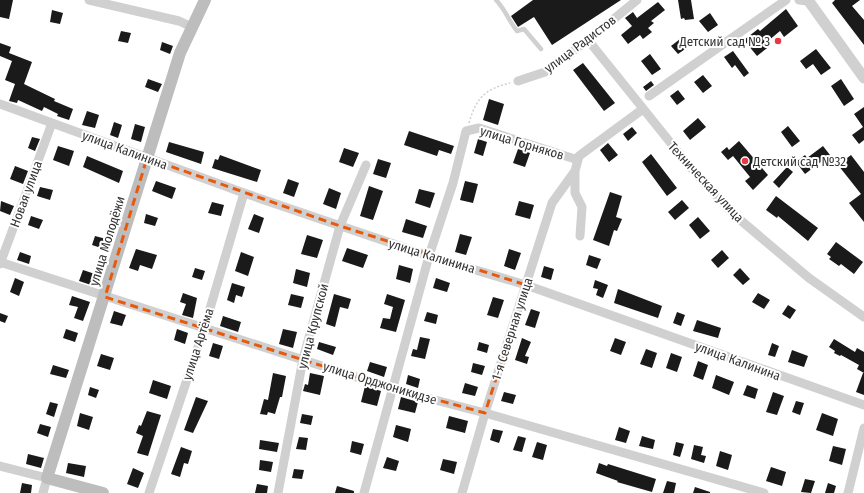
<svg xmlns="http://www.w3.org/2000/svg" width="864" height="493" font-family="'Fira Sans Condensed',sans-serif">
	<rect width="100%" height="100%" fill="#fff"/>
	<path fill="#1a1a1a" d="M 0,0 L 13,0 L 9,19 L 0,17 Z
		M 533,0 L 621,0 L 552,45 L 534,17 L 518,27 L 511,16 Z
		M 678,0 L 691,0 L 694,19 L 685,20 L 684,18 L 681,19 Z
		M 835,0 L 860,0 L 852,6 L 864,20 L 864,45 L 832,3 Z
		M 658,2 L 665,10 L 651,21 L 654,23 L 648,28 L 652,32 L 643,39 L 640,35 L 628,44 L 621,35 L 632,26 L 625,18 L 633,12 L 637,18 Z
		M 786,9 L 798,26 L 784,37 L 780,31 L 768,41 L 771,45 L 757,56 L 744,40 L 758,29 L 760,31 Z
		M 52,10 L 63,13 L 60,24 L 50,22 Z
		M 710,13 L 718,25 L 708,32 L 699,21 Z
		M 121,31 L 131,33 L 128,43 L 118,41 Z
		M 684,36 L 691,45 L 678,54 L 671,46 Z
		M 162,42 L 173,46 L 170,54 L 160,50 Z
		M 0,43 L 11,47 L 9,53 L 32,62 L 24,84 L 55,99 L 54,101 L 73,109 L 69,120 L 57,116 L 58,114 L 44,107 L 42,111 L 18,100 L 17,103 L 9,101 L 15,84 L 5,80 L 12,61 L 0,56 Z
		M 816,49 L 831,68 L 821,75 L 813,64 L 806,69 L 800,61 Z
		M 733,51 L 749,73 L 744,77 L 735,65 L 732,68 L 724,57 Z
		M 650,54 L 661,69 L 652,75 L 641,61 Z
		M 583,63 L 615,103 L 604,111 L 573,70 Z
		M 703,75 L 712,86 L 703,93 L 694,82 Z
		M 148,79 L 162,84 L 158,92 L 145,87 Z
		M 841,79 L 854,99 L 844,106 L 831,86 Z
		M 651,81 L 654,85 L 646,91 L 643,87 Z
		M 678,90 L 685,99 L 677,105 L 670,96 Z
		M 489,99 L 504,104 L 498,125 L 483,120 Z
		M 864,107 L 864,140 L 859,144 L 852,135 L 863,127 L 854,114 Z
		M 87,111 L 99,115 L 95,128 L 82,125 Z
		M 698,118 L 706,127 L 690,140 L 683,131 Z
		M 114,122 L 122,125 L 118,138 L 110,135 Z
		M 135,124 L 145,127 L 141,142 L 131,139 Z
		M 788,126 L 800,141 L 792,147 L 781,132 Z
		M 632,127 L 637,133 L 628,141 L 623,134 Z
		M 409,131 L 454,146 L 451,154 L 439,150 L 437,156 L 404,145 Z
		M 32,137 L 40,139 L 35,151 L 28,148 Z
		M 478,139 L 487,142 L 483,156 L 474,153 Z
		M 739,141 L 768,175 L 753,190 L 745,181 L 750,177 L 733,156 L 728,160 L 721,152 L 727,147 L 729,150 Z
		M 169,142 L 204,152 L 201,164 L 166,152 Z
		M 608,143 L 618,155 L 609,162 L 600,150 Z
		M 58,146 L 74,151 L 69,166 L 53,160 Z
		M 823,146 L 830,155 L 805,174 L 796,162 L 805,155 L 807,158 Z
		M 344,148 L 359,153 L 353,167 L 339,162 Z
		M 518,149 L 530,153 L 525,167 L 513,163 Z
		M 651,154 L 677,188 L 667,196 L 642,162 Z
		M 220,155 L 261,170 L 257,182 L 212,168 L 215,159 L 218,160 Z
		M 851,155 L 864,172 L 864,222 L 849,203 L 861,194 L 838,165 Z
		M 87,156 L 123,171 L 119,183 L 83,167 Z
		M 378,159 L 391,163 L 386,178 L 373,174 Z
		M 15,166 L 28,171 L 23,184 L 10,179 Z
		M 787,167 L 793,172 L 779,188 L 773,182 Z
		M 288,179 L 299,183 L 294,197 L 283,193 Z
		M 156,181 L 176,188 L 172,199 L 152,191 Z
		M 465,181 L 478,184 L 473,203 L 460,200 Z
		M 369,186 L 383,191 L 373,220 L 360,216 Z
		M 40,187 L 53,190 L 50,200 L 37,196 Z
		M 329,188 L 341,193 L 336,209 L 323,204 Z
		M 419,189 L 435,193 L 430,208 L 415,203 Z
		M 610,192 L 622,196 L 616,217 L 622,219 L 617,231 L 614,230 L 609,246 L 593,240 Z
		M 776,196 L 818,228 L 808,241 L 778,216 L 777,218 L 766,210 Z
		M 682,200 L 689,208 L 675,220 L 668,212 Z
		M 1,201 L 14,206 L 10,215 L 0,211 Z
		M 519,201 L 534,205 L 530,219 L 515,215 Z
		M 212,202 L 224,205 L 221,216 L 208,213 Z
		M 146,214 L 158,218 L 155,226 L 144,223 Z
		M 254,214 L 264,218 L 259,233 L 248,229 Z
		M 31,216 L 43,220 L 39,229 L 28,225 Z
		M 698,217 L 710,231 L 700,239 L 689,225 Z
		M 406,219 L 427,226 L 423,238 L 402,232 Z
		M 460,234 L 472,237 L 466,255 L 455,252 Z
		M 307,235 L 323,240 L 317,258 L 301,254 Z
		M 95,236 L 110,240 L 107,250 L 92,245 Z
		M 836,242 L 863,262 L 854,274 L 841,264 L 839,266 L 829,259 L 831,257 L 827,254 Z
		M 347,248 L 368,255 L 363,268 L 342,261 Z
		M 136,249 L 157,255 L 152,269 L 140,265 L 138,271 L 129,268 Z
		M 509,249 L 521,253 L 515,270 L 504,266 Z
		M 722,250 L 729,258 L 718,268 L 711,260 Z
		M 20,252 L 31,256 L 29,264 L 17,260 Z
		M 241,252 L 254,257 L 248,276 L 235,271 Z
		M 589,255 L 601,259 L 597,269 L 586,265 Z
		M 399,265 L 413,269 L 410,283 L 396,279 Z
		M 544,266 L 554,269 L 551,280 L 541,277 Z
		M 195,268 L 205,271 L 202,280 L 192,277 Z
		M 740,268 L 750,279 L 743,285 L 733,275 Z
		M 296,269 L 310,273 L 307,287 L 293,283 Z
		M 83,270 L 98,275 L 94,286 L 79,281 Z
		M 15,278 L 24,282 L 19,296 L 10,292 Z
		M 436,278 L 450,283 L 447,292 L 433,288 Z
		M 595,280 L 608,285 L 603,298 L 596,295 L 598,289 L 593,288 Z
		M 232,283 L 245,287 L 242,297 L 236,295 L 234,303 L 227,300 Z
		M 618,289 L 662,306 L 658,318 L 614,303 Z
		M 183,293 L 197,298 L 193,318 L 182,315 L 186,304 L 180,302 Z
		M 758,293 L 770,300 L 764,309 L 752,302 Z
		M 291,294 L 304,297 L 301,308 L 288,305 Z
		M 334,294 L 351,299 L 348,309 L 340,307 L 335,327 L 326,324 Z
		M 387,294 L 405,300 L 396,332 L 380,328 L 383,318 L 390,319 L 393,307 L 384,304 Z
		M 72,296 L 90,302 L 83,321 L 74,318 L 78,307 L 69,305 Z
		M 493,297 L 504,300 L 498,318 L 487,315 Z
		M 788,305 L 796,310 L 790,319 L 782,314 Z
		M 531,309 L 540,312 L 535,328 L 525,325 Z
		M 114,311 L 126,315 L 122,326 L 110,323 Z
		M 427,312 L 438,315 L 436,324 L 424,321 Z
		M 677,312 L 685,315 L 681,326 L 673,323 Z
		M 0,313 L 8,316 L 5,323 L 0,321 Z
		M 223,316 L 241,322 L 238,332 L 220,326 Z
		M 697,320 L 721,328 L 718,338 L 693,331 Z
		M 66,329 L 78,333 L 75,342 L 63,338 Z
		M 177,329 L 188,333 L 185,344 L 174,340 Z
		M 283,329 L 297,332 L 293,348 L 279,344 Z
		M 420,337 L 430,339 L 425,359 L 411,356 L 413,349 L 417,350 Z
		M 522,338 L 531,342 L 525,356 L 529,357 L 527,364 L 515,360 Z
		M 615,338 L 626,342 L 621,355 L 610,351 Z
		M 834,339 L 855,352 L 857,348 L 864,352 L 864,373 L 857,369 L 859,365 L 841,355 L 840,356 L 834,353 L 835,351 L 829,347 Z
		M 319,342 L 336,347 L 333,355 L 317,349 Z
		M 479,342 L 489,345 L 487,353 L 477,350 Z
		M 213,343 L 223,346 L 219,359 L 209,356 Z
		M 772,343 L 779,346 L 775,357 L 768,355 Z
		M 646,349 L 657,353 L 652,368 L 640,364 Z
		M 792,350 L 808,356 L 804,367 L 788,362 Z
		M 671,353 L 682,357 L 677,372 L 666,368 Z
		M 101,354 L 114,358 L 110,370 L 97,366 Z
		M 698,361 L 708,365 L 703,380 L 693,376 Z
		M 370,362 L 387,367 L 384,377 L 367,371 Z
		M 473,363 L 485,366 L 482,375 L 471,372 Z
		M 53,365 L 69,370 L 66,378 L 50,374 Z
		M 273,373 L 286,376 L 282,397 L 280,397 L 275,414 L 268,412 L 267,415 L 260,414 L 264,399 L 268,400 Z
		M 310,373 L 324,376 L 320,395 L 303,391 L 305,384 L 308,385 Z
		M 863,373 L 864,373 L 864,395 L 856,392 Z
		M 408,375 L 420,379 L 418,388 L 406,384 Z
		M 716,375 L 734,382 L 729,395 L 712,388 Z
		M 153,380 L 171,386 L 167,399 L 149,393 Z
		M 465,383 L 478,387 L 475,396 L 462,393 Z
		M 747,385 L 758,389 L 755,399 L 743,395 Z
		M 365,386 L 381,391 L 377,406 L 361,402 Z
		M 90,387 L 99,390 L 96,398 L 88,395 Z
		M 504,392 L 516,395 L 513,404 L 501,401 Z
		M 773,392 L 784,396 L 777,415 L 766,412 Z
		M 196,397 L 208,401 L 193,433 L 184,430 Z
		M 401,397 L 418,402 L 415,413 L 398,409 Z
		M 796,401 L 804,403 L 800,415 L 792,412 Z
		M 50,402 L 58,404 L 54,417 L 46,414 Z
		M 147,411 L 161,415 L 148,456 L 137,453 L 143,436 L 136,433 L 139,425 L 141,426 Z
		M 80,413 L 93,417 L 89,430 L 77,426 Z
		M 822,413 L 838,419 L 833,436 L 816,430 Z
		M 302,414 L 313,416 L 311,425 L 300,423 Z
		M 449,416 L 468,421 L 465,433 L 446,428 Z
		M 40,424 L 51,427 L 48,437 L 37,433 Z
		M 396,425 L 411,429 L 408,442 L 393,437 Z
		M 619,427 L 630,431 L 626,443 L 615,440 Z
		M 493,429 L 503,431 L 499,443 L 490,440 Z
		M 518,436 L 526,438 L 522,452 L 513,450 Z
		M 642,436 L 655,440 L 653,449 L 639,446 Z
		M 299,437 L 308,438 L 306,450 L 296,449 Z
		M 260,440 L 279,443 L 277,452 L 259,449 Z
		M 352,441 L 364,444 L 361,455 L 350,452 Z
		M 537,442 L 547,445 L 543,460 L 532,457 Z
		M 676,442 L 684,444 L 680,457 L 673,455 Z
		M 694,445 L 703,447 L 701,455 L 706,456 L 704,463 L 691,459 Z
		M 833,446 L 846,449 L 842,465 L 829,461 Z
		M 181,447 L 192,451 L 188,464 L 184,463 L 180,477 L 171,474 Z
		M 720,451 L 732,455 L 728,470 L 716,466 Z
		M 28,454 L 44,458 L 41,468 L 26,464 Z
		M 387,457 L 399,461 L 396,471 L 383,468 Z
		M 443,459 L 457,462 L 454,474 L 440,470 Z
		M 260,460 L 273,462 L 271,472 L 259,470 Z
		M 68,463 L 86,466 L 84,477 L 66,473 Z
		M 599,463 L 607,466 L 608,464 L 656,479 L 652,492 L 617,482 L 618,481 L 596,473 Z
		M 771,467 L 786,472 L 782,486 L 766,481 Z
		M 133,468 L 144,473 L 138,488 L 127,484 Z
		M 294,469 L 304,470 L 302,479 L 292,478 Z
		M 805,479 L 815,481 L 811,493 L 801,492 Z
		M 667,481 L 676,483 L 674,493 L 663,493 Z
		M 22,483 L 32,485 L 31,493 L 20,493 Z
		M 828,483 L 836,486 L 834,493 L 825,493 Z
		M 257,484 L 268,486 L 267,493 L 255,493 Z
		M 337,486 L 354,491 L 354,493 L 335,493 Z
		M 695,487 L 710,492 L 710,493 L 693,493 Z"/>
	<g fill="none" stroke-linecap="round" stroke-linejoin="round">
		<path stroke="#cdcdcd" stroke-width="1.5" stroke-dasharray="2 2" stroke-linecap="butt" d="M 469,123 C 476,98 485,89 510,83"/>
		<path stroke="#d0d0d0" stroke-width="4.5" d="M 496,0 C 505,9 509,21 517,31 L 524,29 L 541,49"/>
		<path stroke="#d0d0d0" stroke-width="9" d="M 89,0 L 179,21 L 192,27
			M 799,0 L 807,1
			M 588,40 L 690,167 L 732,213 L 809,278 L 864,317
			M 518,81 L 545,72 L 588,40 L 637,0
			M 649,96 L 786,0
			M 0,104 L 244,193 L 429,256 L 526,285 L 864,405
			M 575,171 L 575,193 L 582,207 L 580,236
			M 0,262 L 393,389 L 485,413 L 764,493
			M 0,264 L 52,123
			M 0,466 L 47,478 L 43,493
			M 149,493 L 204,329 L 244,193
			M 278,493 L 303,359 L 340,226 L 366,165
			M 364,493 L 429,256 L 453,183 L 466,131 L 479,128 L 578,160
			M 462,493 L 485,413 L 552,203 L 575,171 L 579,156 L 643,109
			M 848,493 L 864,428"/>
		<path stroke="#d0d0d0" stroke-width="11" d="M 808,0 L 864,78"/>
		<path stroke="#bdbdbd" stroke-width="12" d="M 103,493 L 47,478 L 180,53 L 205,0"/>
	</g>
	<path fill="none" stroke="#e8590c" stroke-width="3" stroke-dasharray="8 5" stroke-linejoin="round" d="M 147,158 L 340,226 L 526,285 L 485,413 L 376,383 L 105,297 Z"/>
	<g fill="#e63946" stroke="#fff" stroke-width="1.5">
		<circle cx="778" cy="41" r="4"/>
		<circle cx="745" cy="161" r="4"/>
	</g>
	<g text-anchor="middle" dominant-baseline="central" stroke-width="4" stroke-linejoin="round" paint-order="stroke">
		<g font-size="13" fill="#333" stroke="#fff" text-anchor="end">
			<text x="770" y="41">Детский сад № 3</text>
			<text x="753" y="161" text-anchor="start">Детский сад №32</text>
		</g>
		<g font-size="13" fill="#333" stroke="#fff">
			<text transform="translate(580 44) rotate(-37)">улица Радистов</text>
			<text transform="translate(522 143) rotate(17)">улица Горняков</text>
			<text transform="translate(125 150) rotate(20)">улица Калинина</text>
			<text transform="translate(706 182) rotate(47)">Техническая улица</text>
			<text transform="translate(26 194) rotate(-70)">Новая улица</text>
			<text transform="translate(107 241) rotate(-73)">улица Молодёжи</text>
			<text transform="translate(432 256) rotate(17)">улица Калинина</text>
			<text transform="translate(313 326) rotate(-75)">улица Крупской</text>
			<text transform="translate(512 329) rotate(-72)">1-я Северная улица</text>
			<text transform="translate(198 344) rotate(-72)">улица Артёма</text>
			<text transform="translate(738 361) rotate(20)">улица Калинина</text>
			<text transform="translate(380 383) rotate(17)">улица Орджоникидзе</text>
		</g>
	</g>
</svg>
